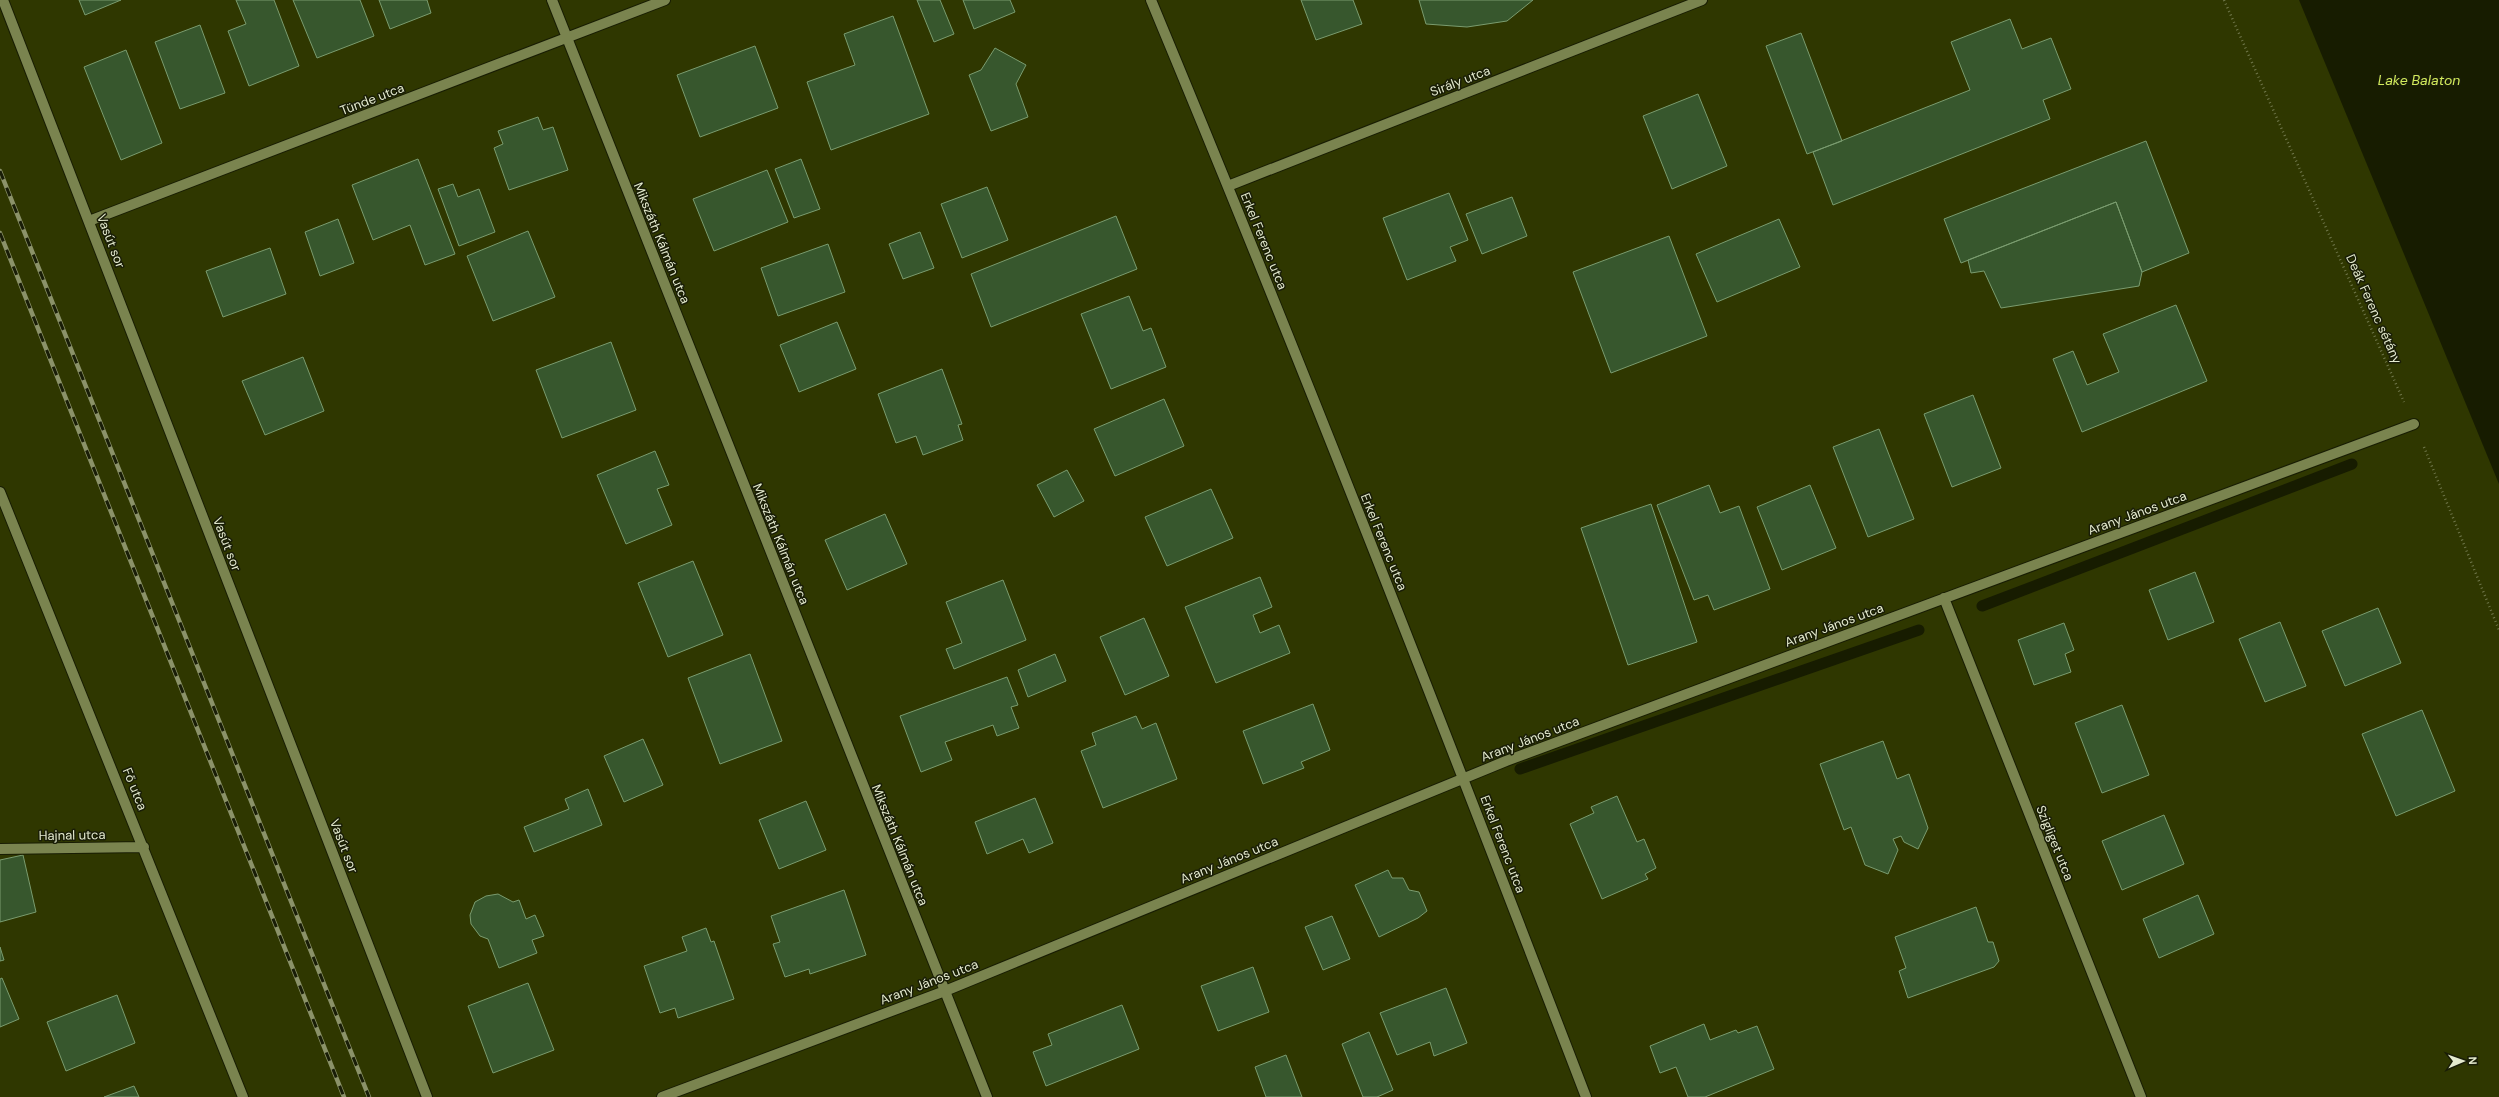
<svg xmlns="http://www.w3.org/2000/svg" width="2499" height="1097" font-family="'DM Sans',sans-serif">
	<rect width="100%" height="100%" fill="#2f3700"/>
	<path fill="#171c00" d="M 2299,0 L 2499,0 L 2499,484 Z"/>
	<g fill="none" stroke-linecap="round" stroke-linejoin="round">
		<path stroke="#171c00" stroke-width="11" d="M 1982,606 L 2352,464
			M 1520,769 L 1919,630"/>
	</g>
	<path fill="#37572d" stroke="#7a9c6f" d="M 79,0 L 121,0 L 85,15 Z
		M 236,0 L 274,0 L 299,66 L 249,86 L 228,31 L 246,24 Z
		M 293,0 L 360,0 L 374,36 L 317,58 Z
		M 379,0 L 427,0 L 431,13 L 390,29 Z
		M 917,0 L 940,0 L 954,34 L 934,42 Z
		M 963,0 L 1010,0 L 1015,12 L 974,29 Z
		M 1301,0 L 1353,0 L 1362,24 L 1316,40 Z
		M 1419,0 L 1533,0 L 1507,21 L 1467,27 L 1426,24 Z
		M 893,16 L 929,114 L 831,150 L 807,82 L 855,65 L 844,34 Z
		M 2010,19 L 2022,49 L 2051,38 L 2071,89 L 2043,100 L 2050,119 L 1833,205 L 1813,152 L 1970,90 L 1951,42 Z
		M 200,25 L 225,93 L 180,109 L 155,42 Z
		M 1801,33 L 1842,141 L 1807,154 L 1766,46 Z
		M 755,46 L 778,108 L 700,137 L 677,75 Z
		M 995,48 L 1026,65 L 1016,84 L 1028,117 L 991,131 L 969,75 L 981,70 Z
		M 126,50 L 162,143 L 121,160 L 84,67 Z
		M 1698,94 L 1727,166 L 1672,189 L 1643,116 Z
		M 538,117 L 543,130 L 553,127 L 568,170 L 509,190 L 494,148 L 503,144 L 498,131 Z
		M 2146,141 L 2189,253 L 2142,272 L 2116,202 L 1961,263 L 1944,219 Z
		M 418,159 L 455,254 L 425,265 L 410,225 L 373,240 L 352,185 Z
		M 801,159 L 820,209 L 794,218 L 775,169 Z
		M 767,170 L 788,222 L 714,251 L 693,199 Z
		M 453,184 L 458,197 L 479,189 L 495,232 L 459,246 L 438,189 Z
		M 987,187 L 1008,240 L 962,258 L 941,204 Z
		M 1449,193 L 1468,240 L 1450,247 L 1456,261 L 1407,280 L 1383,218 Z
		M 1512,197 L 1527,236 L 1482,254 L 1466,214 Z
		M 2116,202 L 2142,272 L 2139,286 L 2001,308 L 1984,271 L 1971,273 L 1968,260 Z
		M 1116,216 L 1137,269 L 991,327 L 971,274 Z
		M 338,219 L 354,263 L 320,276 L 305,232 Z
		M 1779,219 L 1800,267 L 1717,302 L 1696,254 Z
		M 528,231 L 555,297 L 493,321 L 467,256 Z
		M 920,232 L 934,268 L 903,279 L 889,244 Z
		M 1669,236 L 1707,336 L 1611,373 L 1573,272 Z
		M 828,244 L 845,292 L 778,316 L 761,268 Z
		M 270,248 L 286,294 L 223,317 L 206,271 Z
		M 1129,296 L 1143,331 L 1151,328 L 1166,367 L 1111,389 L 1081,314 Z
		M 2176,305 L 2207,381 L 2082,432 L 2053,359 L 2073,351 L 2087,385 L 2119,372 L 2103,334 Z
		M 837,322 L 856,369 L 799,392 L 780,345 Z
		M 611,342 L 636,410 L 562,438 L 536,370 Z
		M 303,357 L 324,411 L 265,435 L 242,381 Z
		M 942,369 L 962,424 L 958,425 L 963,440 L 923,455 L 916,436 L 896,443 L 878,394 Z
		M 1973,395 L 2001,468 L 1952,487 L 1924,414 Z
		M 1164,399 L 1184,446 L 1115,476 L 1094,429 Z
		M 1879,429 L 1914,519 L 1868,537 L 1833,447 Z
		M 655,451 L 669,485 L 657,489 L 672,525 L 626,544 L 597,475 Z
		M 1067,470 L 1084,501 L 1054,517 L 1037,485 Z
		M 1709,485 L 1720,513 L 1739,506 L 1770,589 L 1714,610 L 1708,595 L 1694,600 L 1657,505 Z
		M 1810,485 L 1836,548 L 1782,570 L 1757,507 Z
		M 1211,489 L 1233,538 L 1167,566 L 1145,517 Z
		M 1651,504 L 1697,642 L 1628,665 L 1581,528 Z
		M 885,514 L 907,564 L 847,590 L 825,540 Z
		M 693,561 L 723,635 L 668,657 L 638,583 Z
		M 2195,572 L 2214,622 L 2168,640 L 2149,590 Z
		M 1260,577 L 1272,607 L 1253,615 L 1260,633 L 1279,625 L 1290,653 L 1216,683 L 1185,607 Z
		M 1003,580 L 1026,640 L 954,669 L 946,649 L 962,643 L 946,602 Z
		M 2378,608 L 2401,663 L 2345,686 L 2322,631 Z
		M 1144,618 L 1169,676 L 1125,695 L 1100,637 Z
		M 2280,622 L 2306,686 L 2265,702 L 2239,639 Z
		M 2064,623 L 2074,650 L 2065,654 L 2071,672 L 2034,685 L 2018,640 Z
		M 750,654 L 782,741 L 720,764 L 688,678 Z
		M 1055,654 L 1066,681 L 1028,697 L 1018,670 Z
		M 1007,677 L 1018,705 L 1011,707 L 1019,728 L 997,736 L 993,725 L 945,742 L 952,760 L 921,772 L 900,716 Z
		M 1313,704 L 1330,750 L 1301,762 L 1304,768 L 1263,784 L 1243,731 Z
		M 2122,705 L 2149,775 L 2102,793 L 2075,723 Z
		M 2422,710 L 2455,791 L 2396,816 L 2362,734 Z
		M 1136,716 L 1142,729 L 1156,723 L 1177,779 L 1103,808 L 1081,751 L 1096,745 L 1092,733 Z
		M 643,739 L 663,785 L 624,802 L 604,756 Z
		M 1883,741 L 1897,779 L 1909,774 L 1928,828 L 1918,849 L 1904,842 L 1901,836 L 1893,839 L 1898,850 L 1888,874 L 1865,865 L 1851,827 L 1844,830 L 1820,764 Z
		M 588,789 L 602,825 L 534,852 L 524,827 L 569,809 L 565,799 Z
		M 1617,796 L 1637,842 L 1644,839 L 1656,868 L 1645,874 L 1648,879 L 1602,899 L 1570,824 L 1594,813 L 1591,807 Z
		M 1035,798 L 1053,843 L 1029,853 L 1023,839 L 987,854 L 975,822 Z
		M 806,801 L 826,850 L 779,869 L 759,820 Z
		M 2164,815 L 2184,864 L 2122,890 L 2102,841 Z
		M 23,855 L 36,912 L 0,922 L 0,860 Z
		M 1388,870 L 1392,878 L 1403,878 L 1409,890 L 1419,892 L 1427,911 L 1418,918 L 1379,937 L 1355,885 Z
		M 844,890 L 866,955 L 810,974 L 809,969 L 785,977 L 773,944 L 780,942 L 771,916 Z
		M 498,894 L 513,902 L 519,900 L 526,919 L 535,915 L 544,936 L 532,940 L 537,953 L 499,968 L 488,939 L 480,936 L 471,924 L 470,915 L 475,902 L 486,896 Z
		M 2198,895 L 2214,934 L 2159,958 L 2143,919 Z
		M 1976,907 L 1988,942 L 1993,942 L 1999,961 L 1994,967 L 1908,998 L 1899,971 L 1906,968 L 1895,937 Z
		M 1332,916 L 1350,959 L 1323,970 L 1305,927 Z
		M 706,928 L 711,942 L 714,941 L 734,999 L 678,1018 L 675,1008 L 660,1013 L 644,966 L 687,951 L 682,937 Z
		M 0,947 L 4,960 L 0,961 Z
		M 1253,967 L 1269,1012 L 1218,1031 L 1201,986 Z
		M 2,978 L 19,1019 L 0,1027 L 0,979 Z
		M 528,983 L 554,1050 L 493,1073 L 468,1006 Z
		M 1446,988 L 1467,1043 L 1434,1056 L 1430,1042 L 1397,1055 L 1380,1013 Z
		M 117,995 L 135,1043 L 66,1071 L 47,1022 Z
		M 1122,1005 L 1139,1049 L 1046,1086 L 1033,1052 L 1052,1045 L 1048,1034 Z
		M 1704,1024 L 1710,1040 L 1736,1030 L 1738,1033 L 1757,1026 L 1774,1069 L 1705,1097 L 1688,1097 L 1676,1067 L 1660,1073 L 1650,1046 Z
		M 1369,1032 L 1393,1090 L 1377,1097 L 1363,1097 L 1342,1044 Z
		M 1286,1055 L 1302,1097 L 1266,1097 L 1255,1067 Z
		M 134,1086 L 139,1097 L 104,1097 Z"/>
	<g fill="none" stroke-linecap="round" stroke-linejoin="round">
		<defs>
			<path id="minor" d="M 3,0 L 427,1097
				M 552,0 L 987,1097
				M 1151,0 C 1302,363 1445,730 1586,1097
				M 1228,186 L 1702,0
				M 89,221 L 665,0
				M 0,492 L 243,1097
				M 1944,598 L 2141,1097
				M 0,849 L 144,847
				M 662,1097 L 945,991 L 1506,761 L 2414,424"/>
		</defs>
		<use href="#minor" stroke="#181d03" stroke-width="12"/>
		<path stroke="#70774a" stroke-width="2.5" stroke-dasharray="1 3" stroke-linecap="butt" d="M 2224,0 L 2404,402
			M 2424,447 L 2499,630"/>
		<use href="#minor" stroke="#7a844f" stroke-width="10"/>
		<defs>
			<path id="rail" d="M 0,171 L 369,1097
				M 0,233 L 344,1097"/>
		</defs>
		<use href="#rail" stroke="#8b9269" stroke-width="4.5"/>
		<use href="#rail" stroke="#191d07" stroke-width="3" stroke-dasharray="9" stroke-linecap="butt"/>
	</g>
	<g text-anchor="middle" dominant-baseline="central" stroke-width="3" stroke-linejoin="round" paint-order="stroke">
		<g font-size="13" fill="#e4eace" stroke="#191d07">
			<text transform="translate(1460 81) rotate(-21)">Sirály utca</text>
			<text transform="translate(372 99) rotate(-21)">Tünde utca</text>
			<text transform="translate(111 241) rotate(69)">Vasút sor</text>
			<text transform="translate(1264 241) rotate(68)">Erkel Ferenc utca</text>
			<text transform="translate(662 243) rotate(68)">Mikszáth Kálmán utca</text>
			<text transform="translate(2374 309) rotate(66)">Deák Ferenc sétány</text>
			<text transform="translate(2137 513) rotate(-20)">Arany János utca</text>
			<text transform="translate(1384 542) rotate(68)">Erkel Ferenc utca</text>
			<text transform="translate(227 544) rotate(69)">Vasút sor</text>
			<text transform="translate(781 544) rotate(68)">Mikszáth Kálmán utca</text>
			<text transform="translate(1834 625) rotate(-20)">Arany János utca</text>
			<text transform="translate(1530 739) rotate(-21)">Arany János utca</text>
			<text transform="translate(135 789) rotate(68)">Fő utca</text>
			<text transform="translate(72 835) rotate(-1)">Hajnal utca</text>
			<text transform="translate(2055 843) rotate(68)">Szigliget utca</text>
			<text transform="translate(1503 844) rotate(69)">Erkel Ferenc utca</text>
			<text transform="translate(900 845) rotate(68)">Mikszáth Kálmán utca</text>
			<text transform="translate(344 846) rotate(69)">Vasút sor</text>
			<text transform="translate(1229 860) rotate(-22)">Arany János utca</text>
			<text transform="translate(929 982) rotate(-21)">Arany János utca</text>
		</g>
		<g font-size="14" font-style="italic" fill="#d2ea5c" stroke="#191d07">
			<text x="2419" y="80">Lake Balaton</text>
		</g>
	</g>
	<g transform="translate(2463 1061) rotate(88)" stroke="#191d07" stroke-width="3" paint-order="stroke">
	<path d="M0-3L7 15L0 10L-7 15Z" fill="#e4eace"/>
	<text y="-6" font-size="11" font-weight="bold" text-anchor="middle" fill="#e4eace">N</text>
	</g>
</svg>
